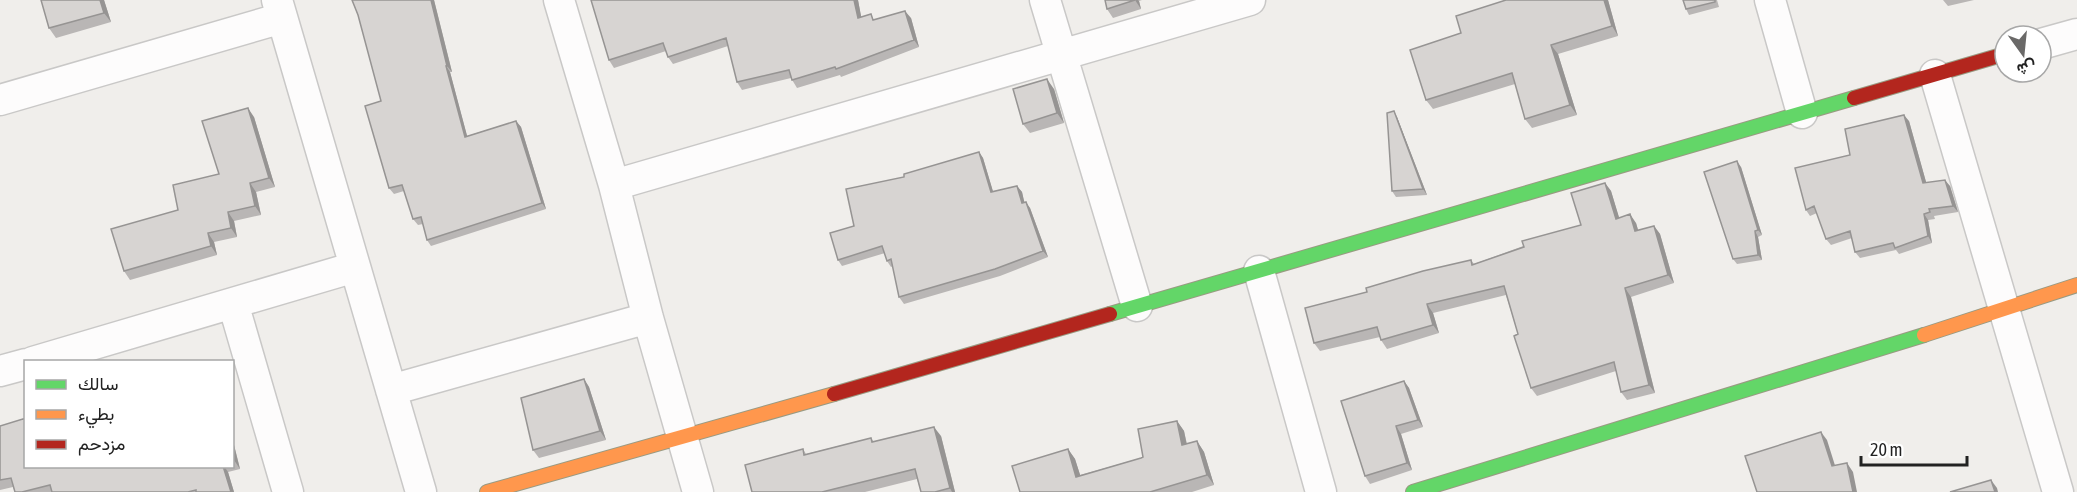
<svg xmlns="http://www.w3.org/2000/svg" width="2077" height="492" font-family="'Asap Condensed',Vazirmatn,sans-serif">
	<rect width="100%" height="100%" fill="#f0eeeb"/>
	<g fill="none" stroke-linecap="round" stroke-linejoin="round">
		<defs>
			<path id="street" d="M 277,0 L 421,492
				M 559,0 L 614,185 L 648,318 L 698,492
				M 1045,0 L 1137,306
				M 1770,0 L 1802,113
				M 2041,44 L 2077,34
				M 1935,75 L 2058,492
				M 0,100 L 282,18
				M 614,185 L 1250,0
				M 1259,271 L 1321,492
				M 233,303 L 288,492
				M 33,362 L 355,267
				M 0,371 L 26,364
				M 391,390 L 648,318"/>
			<path id="fast" d="M 1110,314 L 1854,98
				M 1413,492 L 1924,335"/>
			<path id="slow" d="M 1924,335 L 2077,285
				M 487,492 L 834,394"/>
			<path id="jam" d="M 1854,98 L 2005,54
				M 834,394 L 1110,314"/>
		</defs>
		<use href="#street" stroke="#c9c8c7" stroke-width="33"/>
		<use href="#fast" stroke="#999a82" stroke-width="16"/>
		<use href="#slow" stroke="#999a82" stroke-width="16"/>
		<use href="#jam" stroke="#999a82" stroke-width="16"/>
		<use href="#street" stroke="#fdfcfc" stroke-width="30"/>
		<use href="#fast" stroke="#63d668" stroke-width="14"/>
		<use href="#slow" stroke="#ff974d" stroke-width="14"/>
		<use href="#jam" stroke="#b3261e" stroke-width="14"/>
	</g>
	<path fill="#b9b6b5" d="M 104,0 L 111,22 L 56,38 L 49,28 Z
		M 352,0 L 434,0 L 452,72 L 450,72 L 467,136 L 516,121 L 521,127 L 546,209 L 431,246 L 427,240 L 423,224 L 418,225 L 413,219 L 404,191 L 394,194 L 389,188 L 381,101 L 358,15 Z
		M 591,0 L 858,0 L 861,17 L 875,20 L 911,18 L 919,47 L 841,77 L 840,75 L 797,88 L 791,78 L 742,90 L 737,82 L 728,46 L 673,64 L 668,57 L 666,51 L 614,68 L 609,60 Z
		M 1105,0 L 1142,0 L 1139,1 L 1141,9 L 1113,18 L 1107,9 Z
		M 1506,0 L 1608,0 L 1618,36 L 1558,54 L 1577,115 L 1532,128 L 1525,119 L 1515,84 L 1433,109 L 1426,100 L 1461,33 Z
		M 1683,0 L 1717,0 L 1719,7 L 1689,15 L 1686,9 Z
		M 1943,0 L 1974,0 L 1948,6 Z
		M 1054,89 L 1064,123 L 1030,133 L 1023,124 Z
		M 254,117 L 275,187 L 256,192 L 261,215 L 234,221 L 237,237 L 214,242 L 217,255 L 130,280 L 124,271 L 219,174 Z
		M 1397,117 L 1427,195 L 1396,197 L 1392,191 Z
		M 1909,121 L 1926,182 L 1950,186 L 1958,212 L 1934,216 L 1935,219 L 1928,220 L 1932,243 L 1899,254 L 1896,250 L 1860,258 L 1855,252 L 1852,238 L 1831,245 L 1826,239 L 1817,213 L 1810,216 L 1806,210 L 1850,155 Z
		M 979,152 L 983,158 L 993,192 L 1017,186 L 1022,192 L 1024,202 L 1030,208 L 1048,257 L 1000,276 L 904,304 L 899,297 L 893,266 L 891,267 L 887,261 L 885,253 L 842,266 L 838,260 L 854,226 L 904,177 Z
		M 1741,167 L 1762,235 L 1758,237 L 1762,260 L 1737,264 L 1733,259 Z
		M 1605,183 L 1611,191 L 1619,218 L 1636,223 L 1638,230 L 1654,226 L 1660,234 L 1674,283 L 1631,297 L 1655,393 L 1627,400 L 1621,392 L 1616,371 L 1537,396 L 1531,388 L 1518,334 L 1506,295 L 1433,313 L 1439,333 L 1387,349 L 1381,340 L 1380,337 L 1320,351 L 1314,343 L 1367,292 L 1471,260 L 1474,264 L 1581,225 Z
		M 584,379 L 589,387 L 606,440 L 539,458 L 533,450 Z
		M 1404,381 L 1409,388 L 1423,427 L 1401,434 L 1412,470 L 1370,484 L 1365,476 Z
		M 1177,421 L 1184,431 L 1187,444 L 1197,441 L 1204,452 L 1214,485 L 1192,492 L 1020,492 L 1068,449 L 1075,459 L 1080,475 L 1141,458 Z
		M 0,426 L 26,466 L 232,466 L 232,437 L 240,469 L 228,472 L 234,492 L 15,492 L 13,487 L 0,490 Z
		M 941,436 L 955,492 L 921,492 L 917,479 L 865,492 L 752,492 L 803,449 L 806,454 L 871,438 L 874,442 Z"/>
	<path fill="#969493" d="M 100,0 L 104,0 L 111,22 L 104,13 Z
		M 431,0 L 434,0 L 452,72 L 447,66 Z
		M 854,0 L 858,0 L 863,26 L 858,18 Z
		M 1135,0 L 1138,0 L 1139,1 L 1141,9 Z
		M 1604,0 L 1608,0 L 1618,36 L 1612,26 Z
		M 905,11 L 911,18 L 919,47 L 914,40 Z
		M 1551,45 L 1558,54 L 1577,115 L 1570,105 Z
		M 446,66 L 450,72 L 469,143 L 465,137 Z
		M 1047,79 L 1054,89 L 1064,123 L 1057,113 Z
		M 248,108 L 254,117 L 275,187 L 269,178 Z
		M 1394,111 L 1397,117 L 1427,195 L 1423,189 Z
		M 1904,115 L 1909,121 L 1928,189 L 1923,183 Z
		M 516,121 L 521,127 L 546,209 L 542,203 Z
		M 979,152 L 983,158 L 995,198 L 991,192 Z
		M 1737,161 L 1741,167 L 1762,235 L 1758,230 Z
		M 1945,180 L 1950,186 L 1958,212 L 1953,206 Z
		M 250,183 L 256,192 L 261,215 L 255,206 Z
		M 1605,183 L 1611,191 L 1622,227 L 1616,219 Z
		M 1017,186 L 1022,192 L 1026,209 L 1022,203 Z
		M 1026,202 L 1030,208 L 1048,257 L 1043,251 Z
		M 228,212 L 234,221 L 237,237 L 231,228 Z
		M 1630,214 L 1636,223 L 1641,240 L 1635,231 Z
		M 1924,214 L 1928,220 L 1932,243 L 1928,236 Z
		M 1654,226 L 1660,234 L 1674,283 L 1668,275 Z
		M 1755,231 L 1758,237 L 1762,260 L 1758,255 Z
		M 208,233 L 214,242 L 217,255 L 211,246 Z
		M 1625,288 L 1631,297 L 1655,393 L 1649,385 Z
		M 1427,304 L 1433,313 L 1439,333 L 1433,325 Z
		M 584,379 L 589,387 L 606,440 L 600,431 Z
		M 1404,381 L 1409,388 L 1423,427 L 1418,420 Z
		M 1177,421 L 1184,431 L 1189,456 L 1182,445 Z
		M 1396,426 L 1401,434 L 1412,470 L 1407,463 Z
		M 934,427 L 941,436 L 955,492 L 952,492 L 950,488 Z
		M 1821,432 L 1827,440 L 1838,475 L 1832,466 Z
		M 232,437 L 240,469 L 234,460 L 232,452 Z
		M 1197,441 L 1204,452 L 1214,485 L 1207,475 Z
		M 1068,449 L 1075,459 L 1084,487 L 1076,477 Z
		M 1847,463 L 1853,472 L 1857,492 L 1853,492 Z
		M 223,466 L 224,466 L 228,472 L 234,492 L 231,492 Z
		M 1991,480 L 1997,488 L 1998,492 L 1995,492 Z"/>
	<path fill="#d7d4d2" stroke="#969493" stroke-width="1.5" d="M 41,0 L 100,0 L 104,13 L 49,28 Z
		M 352,0 L 431,0 L 447,66 L 446,66 L 465,137 L 516,121 L 542,203 L 427,240 L 421,217 L 413,219 L 402,185 L 389,188 L 365,106 L 381,101 L 358,15 Z
		M 591,0 L 854,0 L 858,18 L 871,14 L 873,20 L 905,11 L 914,40 L 836,69 L 835,67 L 792,80 L 789,70 L 737,82 L 726,38 L 668,57 L 663,43 L 609,60 Z
		M 1105,0 L 1135,0 L 1107,9 Z
		M 1506,0 L 1604,0 L 1612,26 L 1551,45 L 1570,105 L 1525,119 L 1512,73 L 1426,100 L 1410,50 L 1461,33 L 1456,16 Z
		M 1683,0 L 1715,0 L 1715,2 L 1686,9 Z
		M 1047,79 L 1057,113 L 1023,124 L 1013,89 Z
		M 248,108 L 269,178 L 250,183 L 255,206 L 228,212 L 231,228 L 208,233 L 211,246 L 124,271 L 111,229 L 178,210 L 173,185 L 219,174 L 202,121 Z
		M 1394,111 L 1423,189 L 1392,191 L 1387,113 Z
		M 1904,115 L 1923,183 L 1945,180 L 1953,206 L 1929,209 L 1930,212 L 1924,214 L 1928,236 L 1895,248 L 1893,243 L 1855,252 L 1850,231 L 1826,239 L 1814,206 L 1806,210 L 1795,168 L 1850,155 L 1845,129 Z
		M 979,152 L 991,192 L 1017,186 L 1022,203 L 1026,202 L 1043,251 L 995,269 L 899,297 L 891,259 L 887,261 L 882,246 L 838,260 L 830,233 L 854,226 L 846,189 L 904,177 L 904,174 Z
		M 1737,161 L 1758,230 L 1755,231 L 1758,255 L 1733,259 L 1704,172 Z
		M 1605,183 L 1616,219 L 1630,214 L 1635,231 L 1654,226 L 1668,275 L 1625,288 L 1649,385 L 1621,392 L 1614,362 L 1531,388 L 1514,336 L 1518,334 L 1504,286 L 1427,304 L 1433,325 L 1381,340 L 1377,327 L 1314,343 L 1305,308 L 1367,292 L 1366,288 L 1423,271 L 1471,260 L 1472,265 L 1524,247 L 1522,241 L 1581,225 L 1571,193 Z
		M 584,379 L 600,431 L 533,450 L 521,398 Z
		M 1404,381 L 1418,420 L 1396,426 L 1407,463 L 1365,476 L 1341,401 Z
		M 26,418 L 26,466 L 223,466 L 231,492 L 196,492 L 196,490 L 188,492 L 52,492 L 50,485 L 22,492 L 15,492 L 11,478 L 0,480 L 0,426 Z
		M 1177,421 L 1182,445 L 1197,441 L 1207,475 L 1150,492 L 1020,492 L 1012,466 L 1068,449 L 1076,477 L 1141,458 L 1143,457 L 1138,429 Z
		M 934,427 L 950,488 L 935,492 L 921,492 L 915,469 L 822,492 L 752,492 L 745,465 L 803,449 L 804,455 L 871,438 L 872,442 Z
		M 1821,432 L 1832,466 L 1847,463 L 1853,492 L 1757,492 L 1745,456 Z
		M 1991,480 L 1995,492 L 1950,492 Z"/>
	<rect x="24" y="360" width="210" height="108" fill="#ffffff" stroke="#a7a7a7" stroke-width="1.5"/>
	<rect x="36" y="380" width="30" height="9" fill="#63d668" stroke="#a7a7a7" stroke-width="1.5"/>
	<text x="78" y="390" font-size="18" fill="#222222">سالك</text>
	<rect x="36" y="410" width="30" height="9" fill="#ff974d" stroke="#a7a7a7" stroke-width="1.5"/>
	<text x="78" y="420" font-size="18" fill="#222222">بطيء</text>
	<rect x="36" y="440" width="30" height="9" fill="#b3261e" stroke="#a7a7a7" stroke-width="1.5"/>
	<text x="78" y="450" font-size="18" fill="#222222">مزدحم</text>
	<g transform="translate(2023 54) rotate(165)"><circle r="28" fill="#ffffff" stroke="#a7a7a7" stroke-width="1.5"/>
	<path d="M0-4.5L10 22L0 15L-10 22Z" fill="#6a6968"/>
	<text y="-9" font-size="16" font-weight="bold" text-anchor="middle" fill="#222222">ش</text>
	</g>
	<path d="M1861 456v9h106v-9" fill="none" stroke="#222222" stroke-width="3"/>
	<text x="1870" y="456" font-size="18" fill="#222222" stroke="#ffffff" stroke-width="4.5" paint-order="stroke">20 m</text>
</svg>
